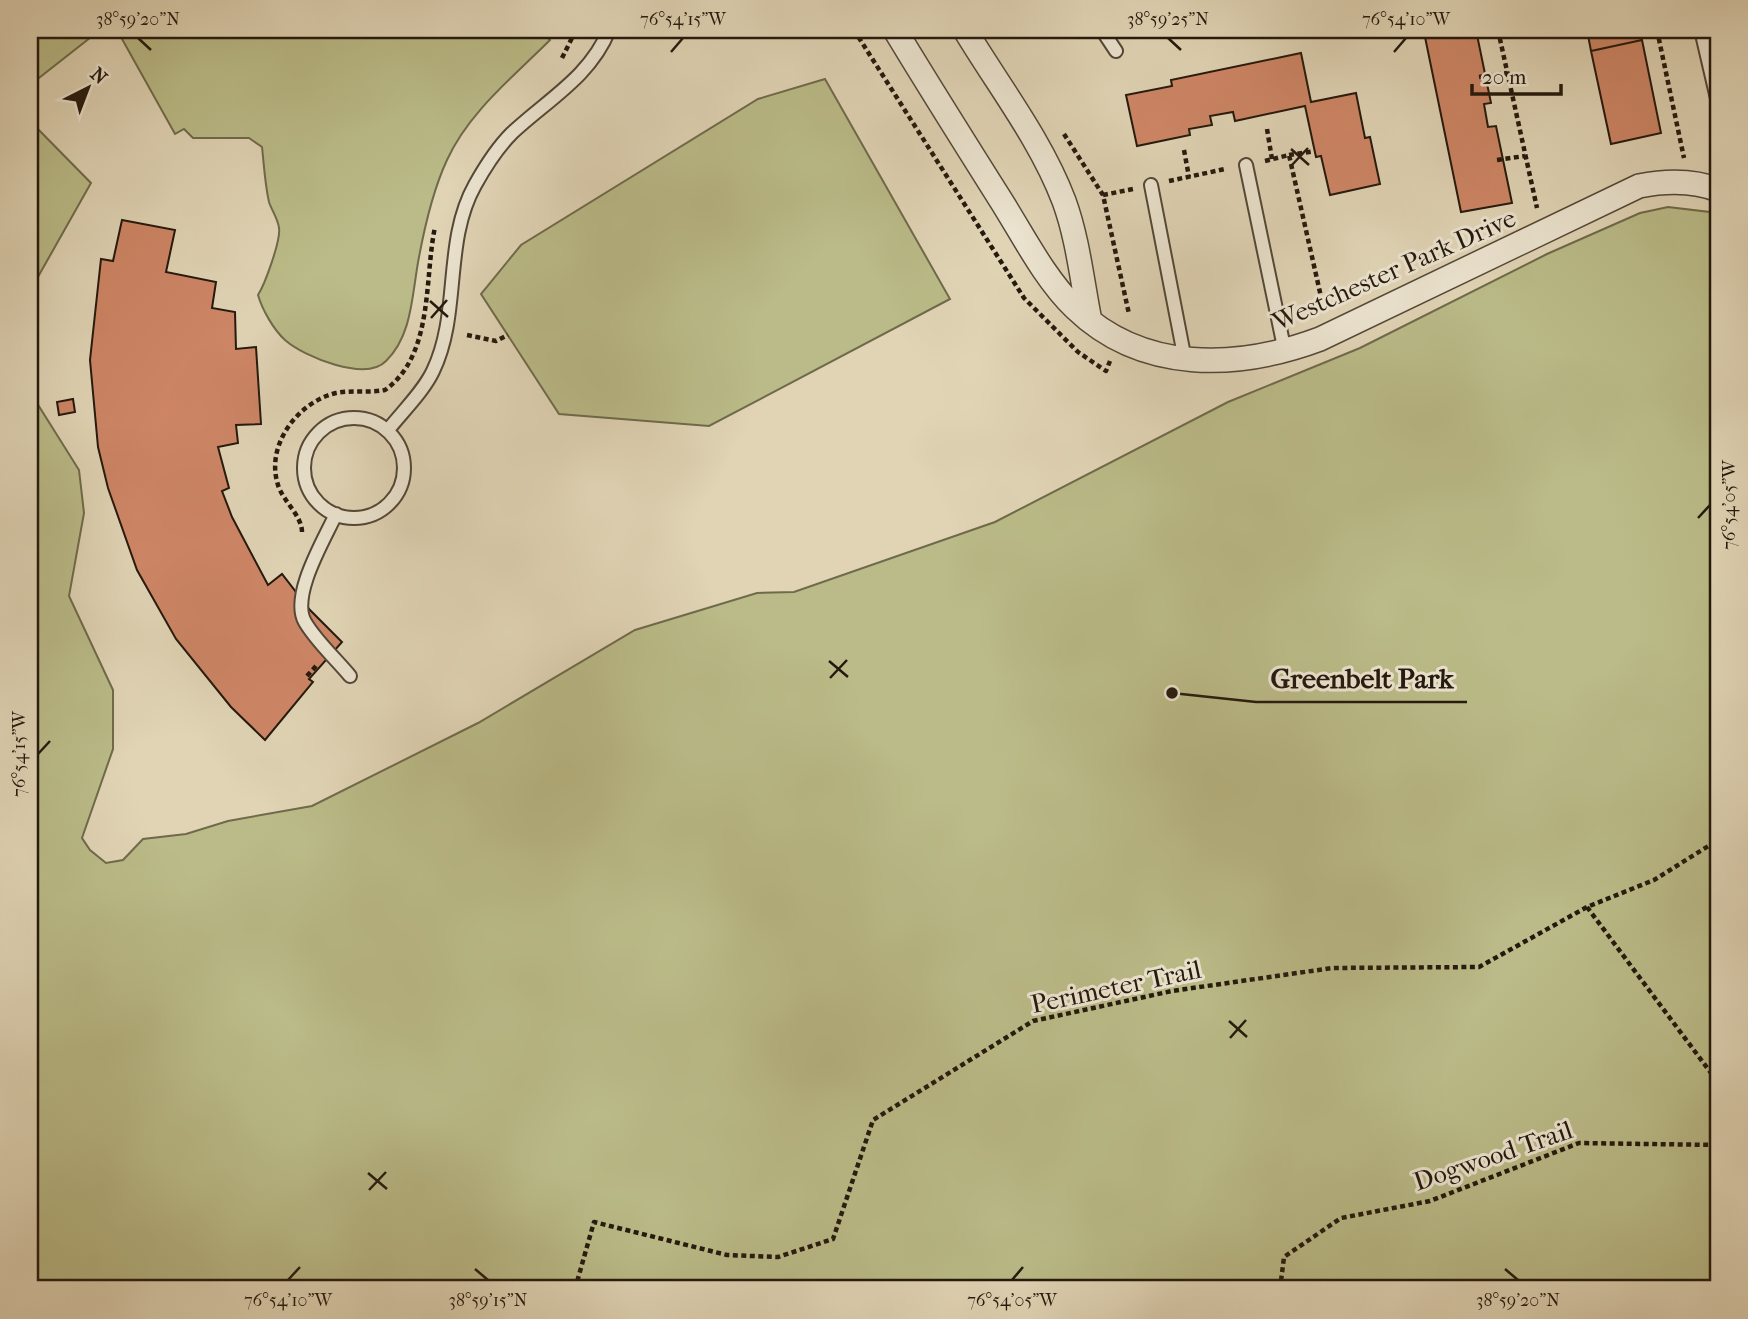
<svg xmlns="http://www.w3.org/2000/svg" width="1748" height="1319" font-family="'IM FELL French Canon',serif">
	<rect width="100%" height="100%" fill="#e0d4b5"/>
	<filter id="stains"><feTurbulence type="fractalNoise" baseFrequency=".00286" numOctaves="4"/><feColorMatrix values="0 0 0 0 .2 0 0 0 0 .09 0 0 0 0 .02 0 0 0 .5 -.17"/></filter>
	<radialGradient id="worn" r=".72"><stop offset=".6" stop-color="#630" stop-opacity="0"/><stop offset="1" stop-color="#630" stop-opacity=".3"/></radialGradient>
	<path fill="#babb88" stroke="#6f6a4b" stroke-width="2" d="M 30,30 L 100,30 L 30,85 Z
		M 117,30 L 540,30 L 550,40 C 513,77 469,112 447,160 C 433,190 425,225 419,257 C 412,292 413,335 386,361 C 366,382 304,357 285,340 C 273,329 262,309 258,295 C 265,284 281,240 279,228 C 278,219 272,211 269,202 C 265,185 264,165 262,147 L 249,138 L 193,138 L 184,129 L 175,134 Z
		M 825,79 L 950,299 L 709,426 L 559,414 L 481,294 L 521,245 L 758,99 Z
		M 30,121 L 91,183 L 30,291 Z
		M 1668,207 L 1718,213 L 1718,1289 L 30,1289 L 30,392 L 79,470 L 84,513 L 69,596 L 113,690 L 113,749 L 82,838 L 90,850 L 106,863 L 123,860 L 143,839 L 186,834 L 228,821 L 312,806 L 478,723 L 635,630 L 757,593 L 794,592 L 995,522 L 1228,402 L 1360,348 L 1547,254 L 1640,213 Z"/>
	<path fill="#ce8666" stroke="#24190e" stroke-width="2" d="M 1460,30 L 1476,30 L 1491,103 L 1484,104 L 1488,127 L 1496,126 L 1512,203 L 1461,212 L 1425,37 Z
		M 1587,30 L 1640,30 L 1642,40 L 1591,51 Z
		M 1642,40 L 1661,133 L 1611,144 L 1591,51 Z
		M 1301,53 L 1311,102 L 1356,93 L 1365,138 L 1370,137 L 1380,184 L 1330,195 L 1321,156 L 1316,157 L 1305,106 L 1235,121 L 1233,112 L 1210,116 L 1212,125 L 1189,129 L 1190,135 L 1137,146 L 1126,95 L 1172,86 L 1171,80 Z
		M 122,220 L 175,230 L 166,272 L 216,282 L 212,308 L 235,312 L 236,349 L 256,347 L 261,424 L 236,425 L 238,443 L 218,447 L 229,488 L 222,491 L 232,517 L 268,585 L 282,574 L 310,610 L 342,642 L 309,679 L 313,682 L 265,740 L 231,707 L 176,639 L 137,570 L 108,488 L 98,447 L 90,360 L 101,259 L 113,261 Z
		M 73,399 L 75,412 L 59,415 L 57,402 Z"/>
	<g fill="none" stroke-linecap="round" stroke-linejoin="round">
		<defs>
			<path id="lane" d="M 1102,30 L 1116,51
				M 1701,30 L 1718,103
				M 1246,165 L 1285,352
				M 1151,185 L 1185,360
				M304 468a50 50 0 1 1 100 0a50 50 0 1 1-100 0Z
				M 388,430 C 403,411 423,392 433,371 C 461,313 443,242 475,185 C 485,167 497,148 512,133 C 547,100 590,77 609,30
				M 336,514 C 324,540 290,596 305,622 C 316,641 336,659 350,676"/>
			<path id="street" d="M 895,30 C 930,88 966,145 1002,202 C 1024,237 1045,279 1075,308 C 1142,373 1237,370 1320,339 L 1639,186 C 1665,181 1693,180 1718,190
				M 965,30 C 998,85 1041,140 1064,201 C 1078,239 1082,281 1090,321"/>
		</defs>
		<use href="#lane" stroke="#534838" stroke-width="16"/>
		<use href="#street" stroke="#534838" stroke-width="26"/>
		<path stroke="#24190e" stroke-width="4.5" stroke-dasharray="5 3.5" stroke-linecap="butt" d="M 854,30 L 1024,298 L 1078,352 L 1106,371 L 1110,361
			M 1498,30 L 1537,208
			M 1657,30 L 1684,158
			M 562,58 L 576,30
			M 1479,77 L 1507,73
			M 1267,129 L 1272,159
			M 1064,134 L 1103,195 L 1129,314
			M 1184,150 L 1189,177
			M 1289,155 L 1315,151
			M 1497,160 L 1525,156
			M 1265,161 L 1289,155 L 1324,310
			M 1169,181 L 1225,169
			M 1103,195 L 1133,189
			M 467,335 L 496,341 L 508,335
			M 302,532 C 302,516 283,501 278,485 C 265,445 298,402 336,393 C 352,390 369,393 385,390 C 434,355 424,279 435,227
			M 307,676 L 316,666
			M 1587,907 L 1711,1073 L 1718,1091
			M 575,1289 L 594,1222 L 727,1255 L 778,1257 L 833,1239 L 873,1120 L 1033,1021 L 1172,991 L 1332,968 L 1479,967 L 1587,907 L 1654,880 L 1718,840
			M 1280,1289 L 1284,1257 L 1341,1218 L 1430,1201 L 1579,1143 L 1718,1145"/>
		<use href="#lane" stroke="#ebe3cf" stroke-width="12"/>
		<use href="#street" stroke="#ebe3cf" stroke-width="23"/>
	</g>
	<path fill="none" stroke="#24190e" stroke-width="2.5" d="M 138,38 L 151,50M 1168,38 L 1181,50M 671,52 L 683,38M 1394,52 L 1406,38M 1291,149 L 1309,165M 1291,166 L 1308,148M 430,301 L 448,317M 431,318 L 447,300M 1698,518 L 1710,505M 829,661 L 848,677M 830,678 L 847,660M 38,754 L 50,741M 1229,1021 L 1247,1037M 1230,1038 L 1246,1020M 368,1173 L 387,1189M 369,1190 L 386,1172M 475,1269 L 488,1280M 1505,1269 L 1518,1280M 288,1280 L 300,1267M 1012,1280 L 1023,1267"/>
	<g text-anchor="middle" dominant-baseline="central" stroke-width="6" stroke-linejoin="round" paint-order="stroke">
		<g font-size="26" fill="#24190e" stroke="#ebe3cf">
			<text transform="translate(1394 270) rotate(-24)">Westchester Park Drive</text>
			<text transform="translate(1116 987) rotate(-12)">Perimeter Trail</text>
			<text transform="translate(1493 1156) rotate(-19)">Dogwood Trail</text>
		</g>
	</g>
	<path fill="none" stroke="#24190e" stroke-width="2.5" d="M1172 693L1256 702H1467"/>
	<circle fill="#24190e" stroke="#ebe3cf" stroke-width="2.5" cx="1172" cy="693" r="7"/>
	<g font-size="28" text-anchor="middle" font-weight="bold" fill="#24190e" stroke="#ebe3cf" stroke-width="6" stroke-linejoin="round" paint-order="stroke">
		<text x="1362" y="688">Greenbelt Park</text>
	</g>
	<rect width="1748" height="1319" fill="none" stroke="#e0d4b5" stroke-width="77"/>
	<g transform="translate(88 88) rotate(42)" stroke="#ebe3cf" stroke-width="5" paint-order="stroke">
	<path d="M0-5L12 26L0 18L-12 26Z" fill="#24190e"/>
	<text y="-10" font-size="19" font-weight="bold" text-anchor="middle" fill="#24190e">N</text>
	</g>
	<path d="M1472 84v10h89v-10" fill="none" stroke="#24190e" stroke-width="3.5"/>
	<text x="1482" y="84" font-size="21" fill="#24190e" stroke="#ebe3cf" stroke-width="5" paint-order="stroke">20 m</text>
	<rect x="38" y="38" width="1672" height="1242" fill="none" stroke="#24190e" stroke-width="2.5"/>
	<g font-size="18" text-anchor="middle" fill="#24190e">
		<text x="138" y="25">38°59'20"N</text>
		<text x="683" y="25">76°54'15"W</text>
		<text x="1168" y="25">38°59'25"N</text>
		<text x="1406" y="25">76°54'10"W</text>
		<text transform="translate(1729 505) rotate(-90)" y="6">76°54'05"W</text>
		<text transform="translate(19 754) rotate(-90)" y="6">76°54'15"W</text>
		<text x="288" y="1306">76°54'10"W</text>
		<text x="488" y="1306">38°59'15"N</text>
		<text x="1012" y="1306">76°54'05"W</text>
		<text x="1518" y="1306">38°59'20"N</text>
	</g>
	<rect width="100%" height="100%" filter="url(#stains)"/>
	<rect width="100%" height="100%" fill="url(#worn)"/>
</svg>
